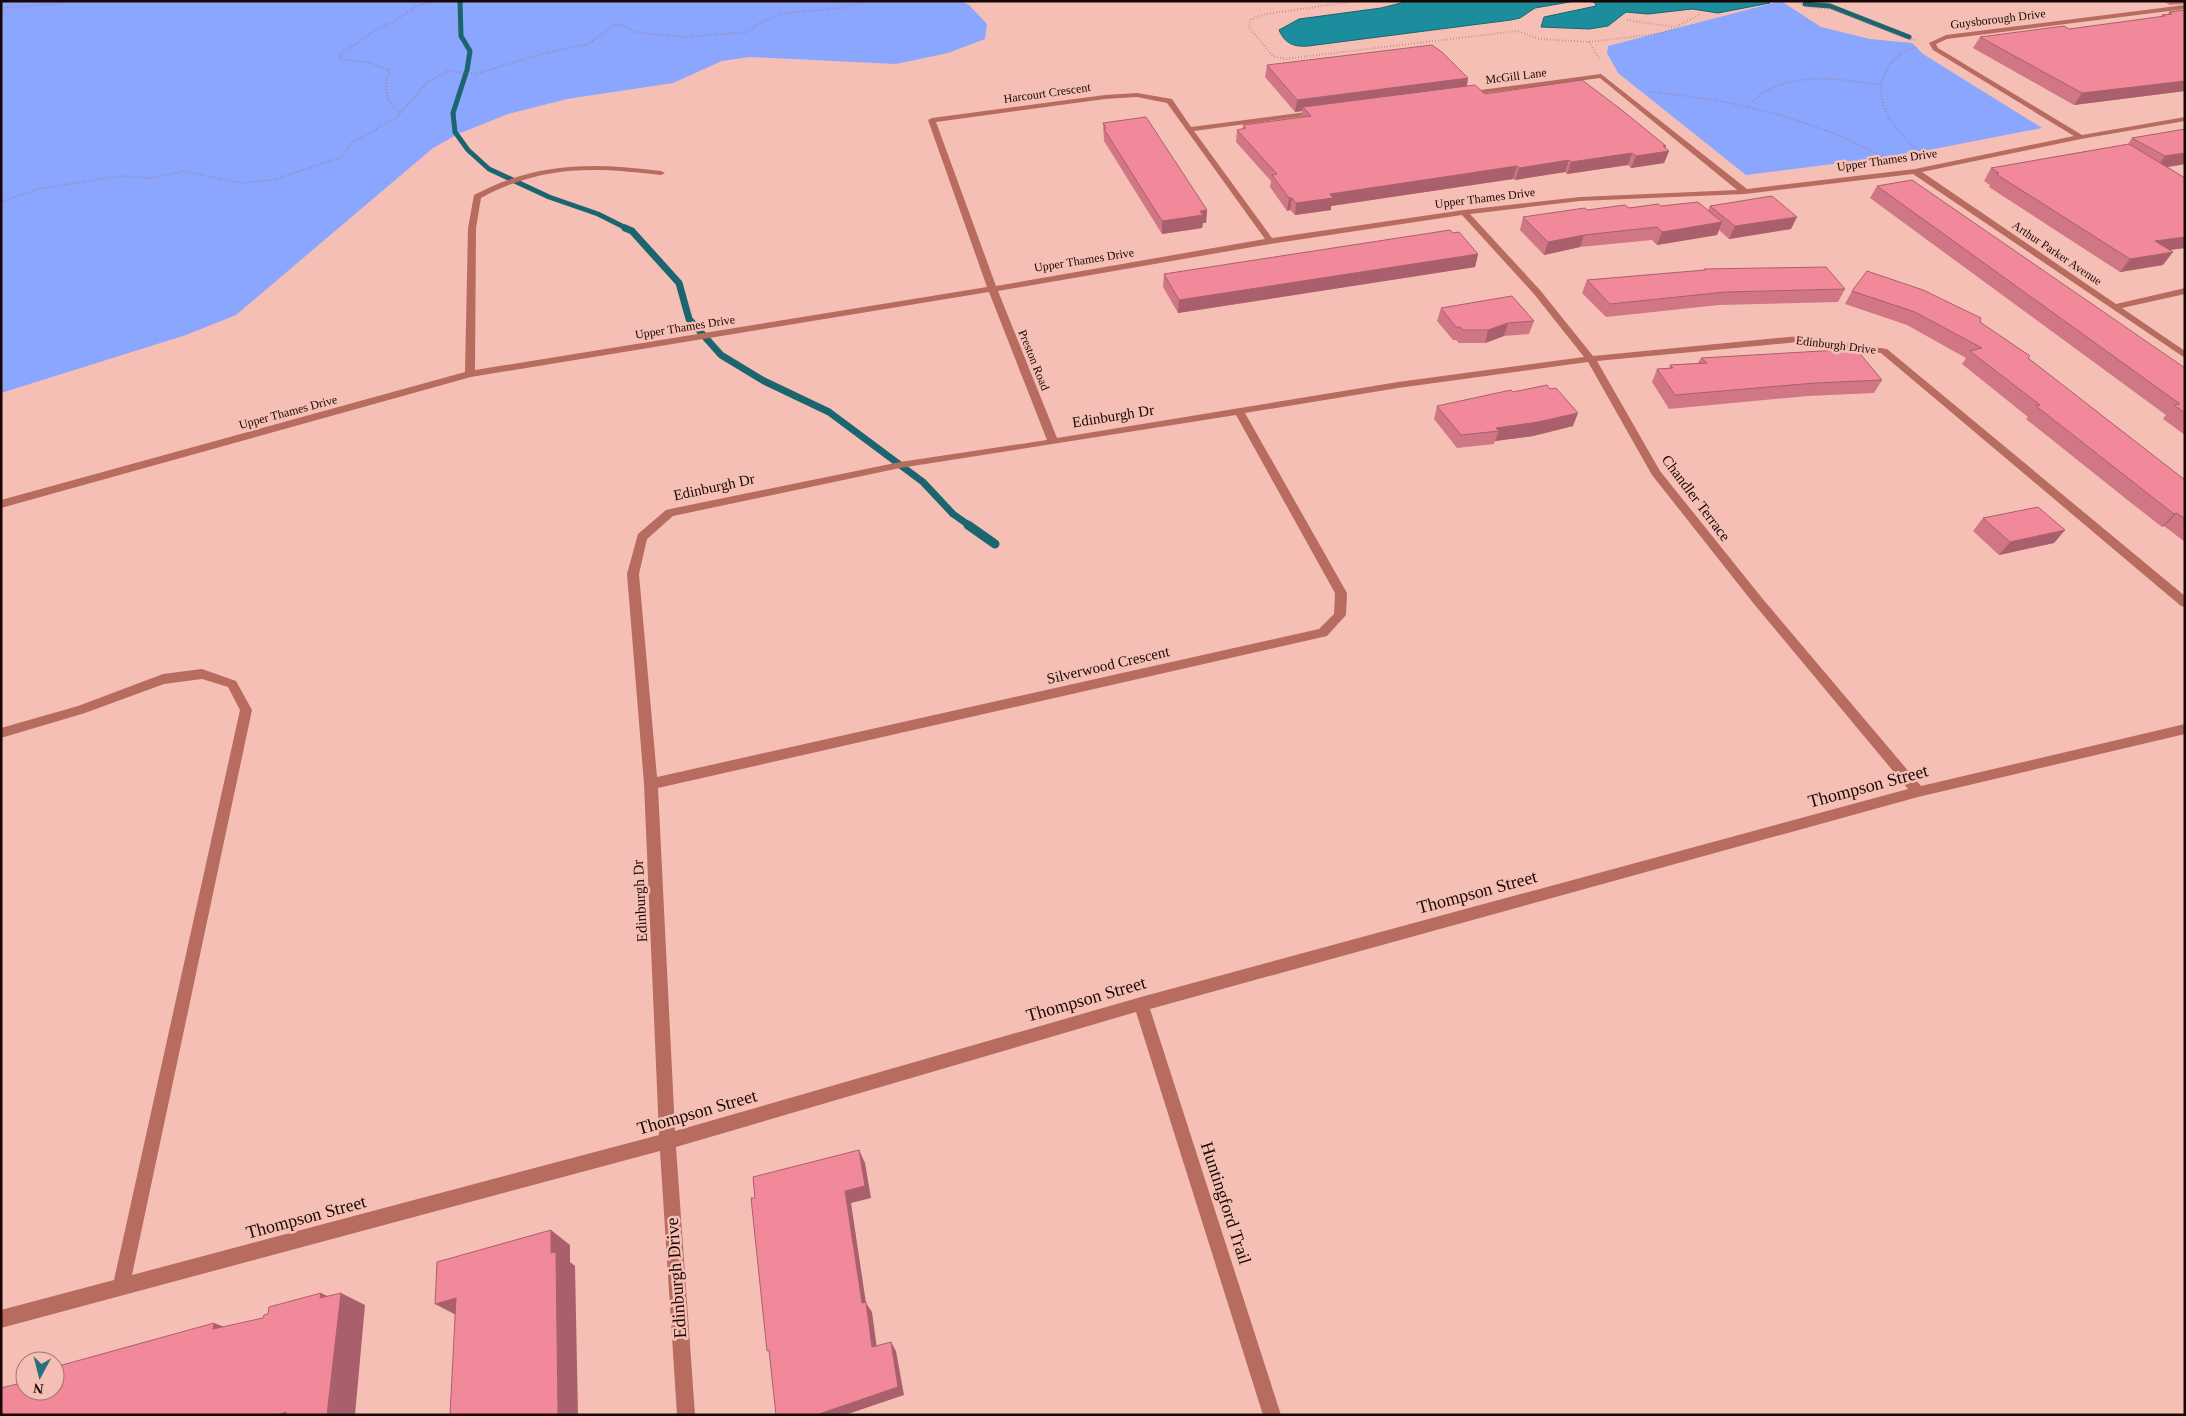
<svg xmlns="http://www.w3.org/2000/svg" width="2186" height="1416" font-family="'Times New Roman',serif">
	<rect width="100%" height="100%" fill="#f6bfb5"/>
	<path fill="#8ba6fe" d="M 1,1 L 960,1 L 969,5 L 987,24 L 985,39 L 948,53 L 896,64 L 750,57 L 722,61 L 673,83 L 567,99 L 508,114 L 458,134 L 433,148 L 236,315 L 186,335 L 1,393 Z
		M 1781,1 L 1821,27 L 1870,39 L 1912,43 L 1923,54 L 2042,128 L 1903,155 L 1746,175 L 1618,73 L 1607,53 L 1608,46 Z"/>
	<path fill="#1c8d9d" stroke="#1b656f" d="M 1409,1 L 1575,1 L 1535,8 L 1520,18 L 1511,20 L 1308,46 C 1294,47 1285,44 1279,30 L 1299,19 L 1381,8 Z
		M 1591,1 L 1769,1 L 1770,3 L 1718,13 L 1692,9 L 1648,14 L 1626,12 L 1608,26 L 1589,29 L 1541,27 L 1544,17 L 1596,6 L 1595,3 Z"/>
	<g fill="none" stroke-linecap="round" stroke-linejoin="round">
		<path stroke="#1b656f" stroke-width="5" d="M 460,1 L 461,36 L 470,51 L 467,70 L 453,113 L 455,132 L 468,150 L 489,169 L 549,197 L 598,214 L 628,229
			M 1805,4 L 1830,6 L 1909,37"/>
		<path stroke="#1b656f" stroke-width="7" d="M 625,228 L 632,231 L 679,283 L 689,319 L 721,355 L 764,381 L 829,412 L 923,482 L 953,514 L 970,526"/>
		<path stroke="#1b656f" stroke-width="9" d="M 968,525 L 995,544"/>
		<path stroke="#9b736d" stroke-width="2" stroke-dasharray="0.5 2.5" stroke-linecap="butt" d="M 1357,1 L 1266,14 L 1251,19 L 1248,26 L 1273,56 L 1285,59 L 1517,31 L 1540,39 L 1589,42 L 1599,58
			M 1796,1 L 1808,7 L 1832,9 L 1908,39 L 1916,40
			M 1,8 L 55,4 L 67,1
			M 1627,20 L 1674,27
			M 1589,42 L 1664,33 L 1701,14
			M 1916,47 C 1905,50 1895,57 1888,67 C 1868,100 1895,131 1920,152
			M 1649,92 C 1733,99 1810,118 1884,157
			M 1748,106 C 1782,69 1835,78 1880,85
			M 400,112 C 391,107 384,94 386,83 C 387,79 389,75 390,71 L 370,63 L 341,59 L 339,56 L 344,50 L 355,45 L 378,28 L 393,22 L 415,7 L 430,1
			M 1,202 L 38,189 L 119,176 L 153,178 L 184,171 L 240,183 L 273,180 L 342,157 L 350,144 L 397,117 L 429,81 L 448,71 L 476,74 L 538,55 L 588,44 L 615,25 L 622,25 L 635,32 L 685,37 L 747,32 L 762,22 L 784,13 L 843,8 L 863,1"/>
		<path fill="#b86c5f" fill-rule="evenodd" d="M 2185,5 L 2185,9 L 1947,39 L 1936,44 L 1938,48 L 2082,135 L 2185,117 L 2185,121 L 2081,139 L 1922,172 L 2116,304 L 2185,288 L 2185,294 L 2122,308 L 2185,351 L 2185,358 L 1913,174 L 1745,194 L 1580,201 L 1470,214 L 1540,290 L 1593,356 L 1799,336 L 1887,349 L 2185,596 L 2185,607 L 2181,606 L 1881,353 L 1799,342 L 1597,361 L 1660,471 L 1762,598 L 1921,786 L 2185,724 L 2185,734 L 1918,797 L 1150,1009 L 1281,1415 L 1263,1415 L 1136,1012 L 676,1147 L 695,1415 L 677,1415 L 660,1151 L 1,1328 L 1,1310 L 114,1280 L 240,710 L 228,687 L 202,679 L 164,684 L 85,713 L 1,738 L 1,728 L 78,706 L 163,674 L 202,669 L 236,681 L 252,710 L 132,1275 L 659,1135 L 644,784 L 627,574 L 638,534 L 666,510 L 670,509 L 900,462 L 1047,440 L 989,292 L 471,377 L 1,508 L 1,500 L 465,372 L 468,228 L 474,195 C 536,162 592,162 661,171 L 665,173 L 661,175 C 593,167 542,165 481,198 L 476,228 L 475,370 L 987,287 L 928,120 L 932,118 L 1105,95 L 1137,93 L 1172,99 L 1191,127 L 1322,110 L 1323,112 L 1319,114 L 1194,131 L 1272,238 L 1464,210 L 1580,197 L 1737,190 L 1600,78 L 1465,96 L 1461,94 L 1465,92 L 1601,74 L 1747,189 L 1915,169 L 2074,136 L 1933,50 L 1929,43 L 1946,35 ZM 1137,97 L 1167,103 L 1265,239 L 996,286 L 936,122 L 1105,99 ZM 1462,215 L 1534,294 L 1584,357 L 1398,382 L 1057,438 L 998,291 L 1270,244 ZM 1588,362 L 1652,475 L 1754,604 L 1908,789 L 1141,997 L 675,1131 L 658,788 L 1327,636 L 1346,615 L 1347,593 L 1245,413 L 1398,388 ZM 1236,415 L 1335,593 L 1334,614 L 1319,629 L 657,777 L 639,574 L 647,539 L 673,516 L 900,468 Z"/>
	</g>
	<path fill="#d07684" d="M 2163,1 L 2185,1 L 2185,4 L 2170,5 Z
		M 2185,9 L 2185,91 L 2074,105 L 1973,48 L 1980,37 L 2069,29 L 2160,17 L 2162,15 L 2168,14 L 2169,12 L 2184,10 Z
		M 1267,65 L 1468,78 L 1467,86 L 1485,94 L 1666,146 L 1665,148 L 1669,151 L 1664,163 L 1631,168 L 1628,165 L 1567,174 L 1565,172 L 1515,180 L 1513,179 L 1331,206 L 1331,210 L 1295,215 L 1290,210 L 1287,211 L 1270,187 L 1271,181 L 1236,142 L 1237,130 L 1243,129 L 1243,125 L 1301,117 L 1302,111 L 1295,112 L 1265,77 Z
		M 1103,123 L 1207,210 L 1206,223 L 1203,223 L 1202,228 L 1162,234 L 1104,141 Z
		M 2185,129 L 2185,164 L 2167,167 L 2185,178 L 2185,248 L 2170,250 L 2163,265 L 2120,272 L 1989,187 L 1990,185 L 1984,181 L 1991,168 L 2128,144 L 2132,138 Z
		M 1877,186 L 2185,368 L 2185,435 L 2163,419 L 2166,415 L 1870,198 Z
		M 1661,206 L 1708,210 L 1710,206 L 1791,229 L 1729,239 L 1719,230 L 1717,235 L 1657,245 L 1652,240 L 1580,247 L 1544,255 L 1520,230 L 1523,217 L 1587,210 Z
		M 1453,233 L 1478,254 L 1475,267 L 1178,313 L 1163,287 L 1164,274 Z
		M 1704,269 L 1845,289 L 1838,302 L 1719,305 L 1606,317 L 1582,293 L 1587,280 L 1703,271 Z
		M 1852,291 L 1980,322 L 2028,358 L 2185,480 L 2185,542 L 2164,526 L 2162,527 L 2130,502 L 2026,419 L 2028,417 L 1962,364 L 1966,358 L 1907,325 L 1845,304 Z
		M 1441,308 L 1534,321 L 1529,334 L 1504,336 L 1485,343 L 1459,343 L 1456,340 L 1453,340 L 1437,321 Z
		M 1701,358 L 1882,380 L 1874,393 L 1808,396 L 1669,409 L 1652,382 L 1657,369 L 1669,368 L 1670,365 L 1698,363 Z
		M 1513,392 L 1573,426 L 1533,436 L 1495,441 L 1494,444 L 1457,448 L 1434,419 L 1437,406 Z
		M 1983,518 L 2065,530 L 2054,543 L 1999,555 L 1973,531 Z"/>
	<path fill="#a9606c" d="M 1468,78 L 1466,90 L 1303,107 L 1302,111 L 1295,112 L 1297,100 Z
		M 2185,81 L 2185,91 L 2074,105 L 2082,93 Z
		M 1663,146 L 1666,146 L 1663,152 L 1669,151 L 1664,163 L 1631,168 L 1636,156 Z
		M 1632,153 L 1628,165 L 1567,174 L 1571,162 Z
		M 2185,153 L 2185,164 L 2156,169 L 2165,156 Z
		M 1569,160 L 1565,172 L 1515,180 L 1519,168 Z
		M 1517,166 L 1513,179 L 1331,206 L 1331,210 L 1295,215 L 1296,203 L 1330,194 Z
		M 1289,198 L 1292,198 L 1290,210 L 1287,211 Z
		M 1207,210 L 1206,223 L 1203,223 L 1202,228 L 1162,234 L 1162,221 Z
		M 1797,217 L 1791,229 L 1729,239 L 1735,226 Z
		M 1722,222 L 1717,235 L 1657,245 L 1662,232 Z
		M 1584,235 L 1580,247 L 1544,255 L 1548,242 Z
		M 2185,237 L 2185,248 L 2145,253 L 2155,241 Z
		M 2173,252 L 2163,265 L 2120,272 L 2130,259 Z
		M 1478,254 L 1475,267 L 1178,313 L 1179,300 Z
		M 1508,323 L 1504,336 L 1485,343 L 1488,330 Z
		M 1578,413 L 1573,426 L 1533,436 L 1495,441 L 1499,431 L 1496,428 Z
		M 2177,513 L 2164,526 L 2162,527 L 2174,514 Z
		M 2065,530 L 2054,543 L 1999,555 L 2010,542 Z
		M 859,1150 L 865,1163 L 871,1198 L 851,1203 L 866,1303 L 872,1312 L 878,1356 L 872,1347 L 862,1303 L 845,1191 Z
		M 551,1230 L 570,1245 L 570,1262 L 575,1266 L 578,1415 L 558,1415 L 551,1253 Z
		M 321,1293 L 340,1302 L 341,1293 L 365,1305 L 355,1415 L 327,1415 L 320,1298 Z
		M 456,1298 L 458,1316 L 435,1304 Z
		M 214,1323 L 243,1334 L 213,1329 Z
		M 891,1342 L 896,1351 L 904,1395 L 845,1415 L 816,1415 Z
		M 286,1412 L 296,1415 L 276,1415 Z"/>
	<path fill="#f2899a" stroke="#a9606c" d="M 2185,10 L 2185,81 L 2082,93 L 1980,37 L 2064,26 L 2069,29 L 2165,16 L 2162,15 L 2172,14 L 2169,12 Z
		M 1432,45 L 1443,53 L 1468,78 L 1297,100 L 1267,65 Z
		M 1582,80 L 1623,111 L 1666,146 L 1663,146 L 1669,151 L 1636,156 L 1632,153 L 1571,162 L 1569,160 L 1519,168 L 1517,166 L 1330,194 L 1333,198 L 1296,203 L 1292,198 L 1289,198 L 1272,175 L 1277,174 L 1237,130 L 1246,128 L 1243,125 L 1311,116 L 1303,107 L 1475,85 L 1485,94 Z
		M 1146,117 L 1207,210 L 1200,211 L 1203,215 L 1162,221 L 1104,129 L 1106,128 L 1103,123 Z
		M 2185,129 L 2185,153 L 2165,156 L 2132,138 Z
		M 2129,144 L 2185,178 L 2185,237 L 2155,241 L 2173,252 L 2130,259 L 1996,174 L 1999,173 L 1991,168 Z
		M 1912,180 L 2185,368 L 2185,413 L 2174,405 L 2180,404 L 1877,186 Z
		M 1772,196 L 1797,217 L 1735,226 L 1710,206 Z
		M 1698,202 L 1722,222 L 1662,232 L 1657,227 L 1584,235 L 1548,242 L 1523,217 L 1585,208 L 1587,210 L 1625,205 L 1629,208 L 1658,204 L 1661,206 Z
		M 1450,230 L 1453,233 L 1459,232 L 1478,254 L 1179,300 L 1164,274 Z
		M 1826,267 L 1845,289 L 1725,292 L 1610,304 L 1587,280 L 1705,270 L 1704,269 Z
		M 1867,271 L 1923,290 L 1981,318 L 1980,322 L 2030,356 L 2028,358 L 2185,480 L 2185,519 L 2177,513 L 2174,514 L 2142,489 L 2036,406 L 2040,405 L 1970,351 L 1982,348 L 1915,312 L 1852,291 Z
		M 1512,296 L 1534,321 L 1508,323 L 1488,330 L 1463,330 L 1460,327 L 1456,327 L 1441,308 Z
		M 1856,349 L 1882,380 L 1815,383 L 1675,395 L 1657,369 L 1673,368 L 1670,365 L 1707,363 L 1701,358 Z
		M 1547,385 L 1550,389 L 1556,388 L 1578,413 L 1538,422 L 1496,428 L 1499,431 L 1461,435 L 1437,406 L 1511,390 L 1513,392 Z
		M 2038,507 L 2065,530 L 2010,542 L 1983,518 Z
		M 859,1150 L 865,1186 L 845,1191 L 862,1303 L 866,1302 L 872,1347 L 891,1342 L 898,1387 L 816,1415 L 776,1415 L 769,1350 L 767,1351 L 751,1198 L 755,1198 L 753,1177 Z
		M 551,1230 L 551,1253 L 556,1252 L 558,1415 L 450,1415 L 456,1298 L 435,1304 L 437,1262 Z
		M 321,1293 L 320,1298 L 341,1293 L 327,1415 L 286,1415 L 286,1412 L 276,1415 L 1,1415 L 1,1388 L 25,1382 L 25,1391 L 55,1391 L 55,1367 L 214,1323 L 213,1329 L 263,1318 L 264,1315 L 268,1314 L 269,1307 Z"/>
	<g text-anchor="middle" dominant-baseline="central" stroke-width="5" stroke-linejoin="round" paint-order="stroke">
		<g font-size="12" fill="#180705" stroke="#f6bfb5">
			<text transform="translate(1998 19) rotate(-7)">Guysborough Drive</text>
			<text transform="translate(1516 76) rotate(-7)">McGill Lane</text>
			<text transform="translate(1047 93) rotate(-8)">Harcourt Crescent</text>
			<text transform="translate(1887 160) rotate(-8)">Upper Thames Drive</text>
			<text transform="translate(1485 198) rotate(-7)">Upper Thames Drive</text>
			<text transform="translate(2057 253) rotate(34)">Arthur Parker Avenue</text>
			<text transform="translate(1084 260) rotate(-9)">Upper Thames Drive</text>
			<text transform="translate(685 327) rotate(-9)">Upper Thames Drive</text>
			<text transform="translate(1836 345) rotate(7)">Edinburgh Drive</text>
			<text transform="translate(1034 360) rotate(68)">Preston Road</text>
			<text transform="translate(288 412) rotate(-15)">Upper Thames Drive</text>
		</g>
		<g font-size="15" fill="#180705" stroke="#f6bfb5">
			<text transform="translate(1113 416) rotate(-9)">Edinburgh Dr</text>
			<text transform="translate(714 487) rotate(-12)">Edinburgh Dr</text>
			<text transform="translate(1696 498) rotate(53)">Chandler Terrace</text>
			<text transform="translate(1108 665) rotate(-13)">Silverwood Crescent</text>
			<text transform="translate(640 901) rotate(-93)">Edinburgh Dr</text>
		</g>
		<g font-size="18" fill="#180705" stroke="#f6bfb5">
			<text transform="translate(1868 786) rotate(-15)">Thompson Street</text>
			<text transform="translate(1477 892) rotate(-15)">Thompson Street</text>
			<text transform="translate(1086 999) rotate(-16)">Thompson Street</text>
			<text transform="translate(697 1112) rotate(-16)">Thompson Street</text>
			<text transform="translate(1226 1203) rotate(72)">Huntingford Trail</text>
			<text transform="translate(306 1217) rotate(-15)">Thompson Street</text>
			<text transform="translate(676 1278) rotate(-94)">Edinburgh Drive</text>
		</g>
	</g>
	<rect width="2186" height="1416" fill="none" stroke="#180705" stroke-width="5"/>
	<g transform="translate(40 1376) rotate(187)"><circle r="24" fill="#f6bfb5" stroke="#9d756f"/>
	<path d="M0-4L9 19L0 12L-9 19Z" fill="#29707c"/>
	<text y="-8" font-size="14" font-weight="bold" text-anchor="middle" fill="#180705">N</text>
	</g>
</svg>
